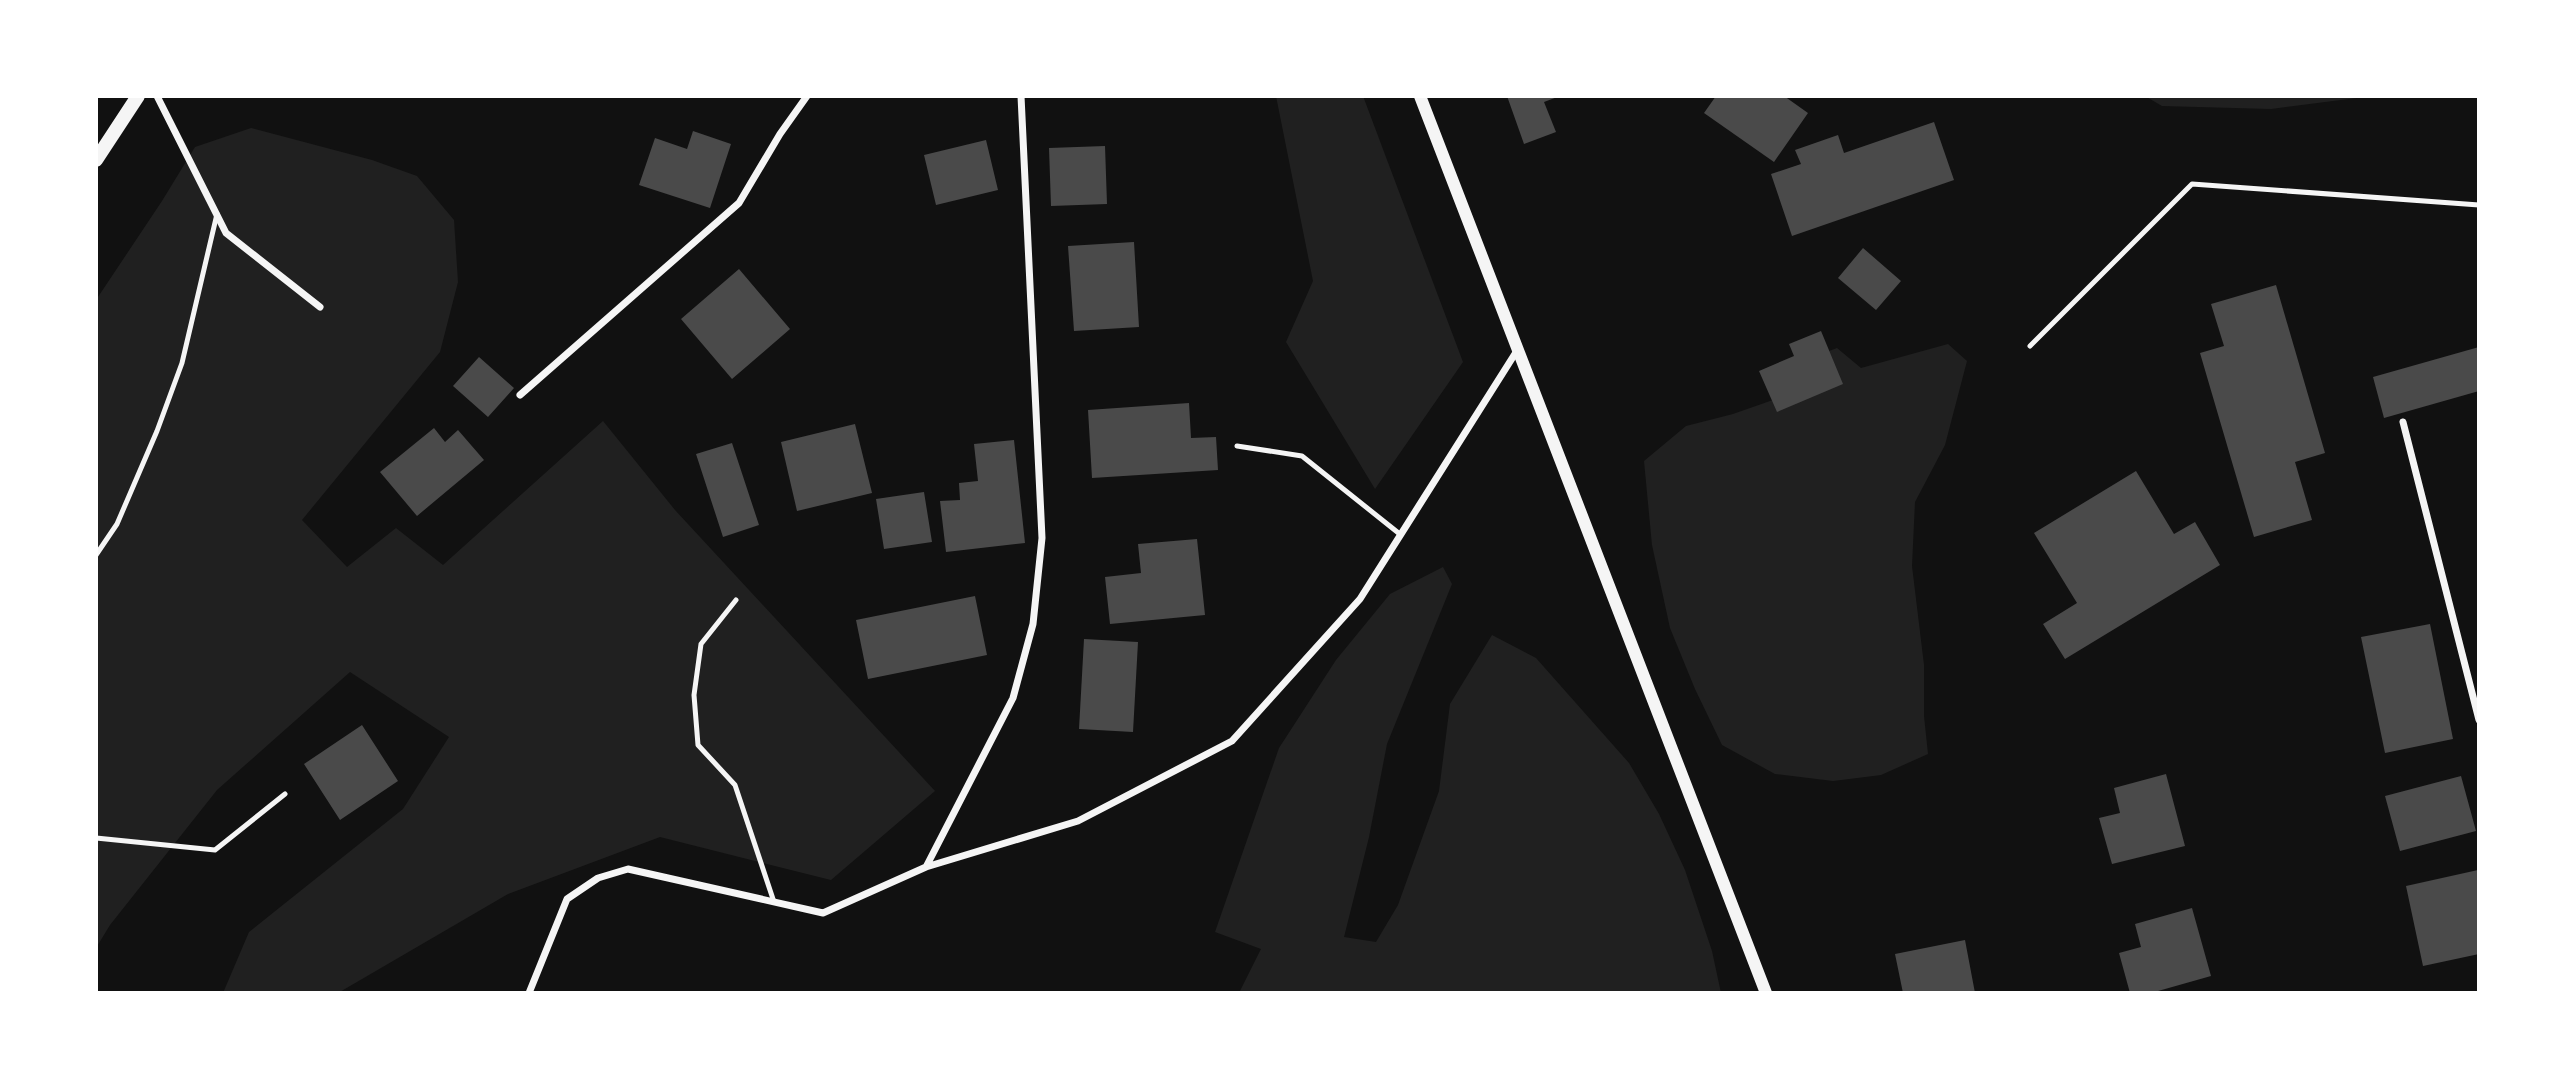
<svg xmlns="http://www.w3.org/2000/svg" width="2575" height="1089" font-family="'Work Sans',sans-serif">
	<rect width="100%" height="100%" fill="#111"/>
	<path fill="#202020" d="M 1276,96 L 1363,96 L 1463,362 L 1375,489 L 1286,342 L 1313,281 Z
		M 2145,96 L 2372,96 L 2271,109 L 2162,106 Z
		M 251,128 L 372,160 L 417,176 L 454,220 L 458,282 L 440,352 L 302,520 L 347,567 L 396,528 L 443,565 L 603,421 L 675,510 L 935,791 L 831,880 L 660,837 L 508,894 L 338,993 L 223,993 L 249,932 L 403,809 L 449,737 L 350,672 L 217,790 L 110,925 L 96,948 L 96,300 L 162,201 L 195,147 Z
		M 1948,344 L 1967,361 L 1945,445 L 1915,502 L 1912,566 L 1924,665 L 1924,716 L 1928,754 L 1881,775 L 1833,781 L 1775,774 L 1722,745 L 1695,689 L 1670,628 L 1652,545 L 1644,461 L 1686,426 L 1733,414 L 1793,393 L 1787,367 L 1837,348 L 1861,368 Z
		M 1443,567 L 1452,584 L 1387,744 L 1369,837 L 1344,937 L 1376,942 L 1398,905 L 1439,791 L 1450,704 L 1492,635 L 1536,658 L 1629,763 L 1659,814 L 1685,870 L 1712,951 L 1721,993 L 1239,993 L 1261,949 L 1215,932 L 1279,748 L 1336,660 L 1390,594 Z"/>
	<path fill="#4a4a4a" d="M 1507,96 L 1560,96 L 1544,102 L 1556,132 L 1524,144 Z
		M 1716,96 L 1784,96 L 1808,113 L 1774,162 L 1704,113 Z
		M 1934,122 L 1954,180 L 1792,236 L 1771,174 L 1801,164 L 1795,150 L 1838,135 L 1844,153 Z
		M 693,131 L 731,144 L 710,208 L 639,185 L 655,138 L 687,149 Z
		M 986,140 L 998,190 L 936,205 L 924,155 Z
		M 1105,146 L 1107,204 L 1051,206 L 1049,148 Z
		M 1134,242 L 1139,327 L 1074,331 L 1068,246 Z
		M 1863,248 L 1901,281 L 1876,310 L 1838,278 Z
		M 739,269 L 790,329 L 732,379 L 681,319 Z
		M 2276,285 L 2325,453 L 2295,462 L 2312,520 L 2254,537 L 2200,353 L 2224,346 L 2211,304 Z
		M 1821,331 L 1843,384 L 1777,412 L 1759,371 L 1794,356 L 1789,344 Z
		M 2479,347 L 2479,391 L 2384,418 L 2373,377 Z
		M 479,357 L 514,388 L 488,417 L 453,386 Z
		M 1189,403 L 1191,438 L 1216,437 L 1218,470 L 1092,478 L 1088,410 Z
		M 855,424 L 872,493 L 797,511 L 781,442 Z
		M 434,428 L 445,442 L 458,430 L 484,460 L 417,516 L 380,472 Z
		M 1014,440 L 1025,543 L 946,552 L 940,501 L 960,500 L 959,483 L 978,481 L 974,444 Z
		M 732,443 L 759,525 L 723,537 L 696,454 Z
		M 2136,471 L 2174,534 L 2195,522 L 2220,565 L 2065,659 L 2043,624 L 2077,603 L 2034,533 Z
		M 924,492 L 932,542 L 884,549 L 876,499 Z
		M 1197,539 L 1205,615 L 1110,624 L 1105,577 L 1141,573 L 1138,544 Z
		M 975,596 L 987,655 L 868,679 L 856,620 Z
		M 2430,624 L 2453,739 L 2385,753 L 2361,637 Z
		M 1084,639 L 1138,642 L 1133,732 L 1079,729 Z
		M 362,725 L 398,781 L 340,820 L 304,764 Z
		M 2166,774 L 2185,846 L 2112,864 L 2099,818 L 2120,813 L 2114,788 Z
		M 2461,776 L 2476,831 L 2400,851 L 2385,796 Z
		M 2478,870 L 2479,954 L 2423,966 L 2406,886 Z
		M 2192,908 L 2211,976 L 2151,993 L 2130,993 L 2119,953 L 2141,947 L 2135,924 Z
		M 1965,940 L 1975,993 L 1903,993 L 1895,954 Z"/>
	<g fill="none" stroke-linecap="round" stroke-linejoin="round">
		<path stroke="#f5f5f5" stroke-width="5" d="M 2030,346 L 2192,184 L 2479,205
			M 1237,446 L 1302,456 L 1401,535
			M 96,555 L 117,524 L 157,431 L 182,363 L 217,214
			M 736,600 L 701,644 L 694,695 L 698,745 L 735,785 L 774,902
			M 96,838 L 215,850 L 285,794"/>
		<path stroke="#f5f5f5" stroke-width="7" d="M 157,96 L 226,233 L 320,307
			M 520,395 L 739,203 L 780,134 L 807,96
			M 2403,422 L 2479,720
			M 926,867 L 1013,698 L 1033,624 L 1042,538 L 1021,96
			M 529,993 L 567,899 L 598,878 L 628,869 L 823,913 L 926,867 L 1078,821 L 1232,741 L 1360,599 L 1518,349"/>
		<path stroke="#f5f5f5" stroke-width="12" d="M 1420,96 L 1766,993"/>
		<path stroke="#f5f5f5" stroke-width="14" d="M 96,160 L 138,96"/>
	</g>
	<rect width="2575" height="1089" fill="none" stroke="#ffffff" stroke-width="196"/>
</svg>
